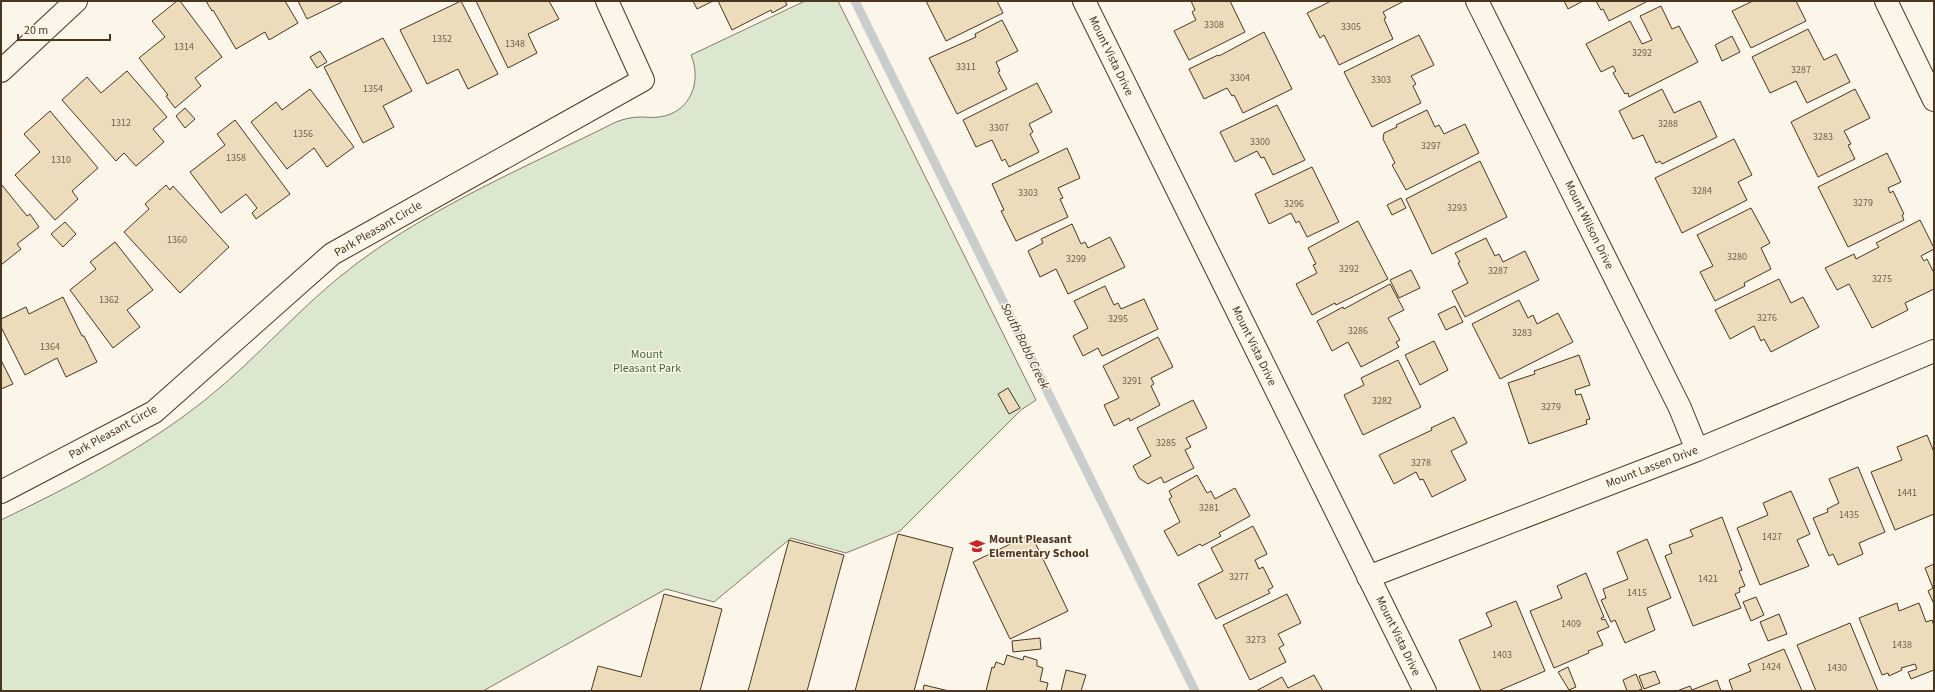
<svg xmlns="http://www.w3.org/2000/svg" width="1935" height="692" font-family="'Source Sans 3',sans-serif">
	<rect width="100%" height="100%" fill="#fbf6e9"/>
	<path fill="#dce7d0" stroke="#887966" d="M 805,1 L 838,1 L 1036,400 L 1021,410 L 900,531 L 846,553 L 791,538 L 714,602 L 666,589 L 483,691 L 1,691 L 1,520 C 73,485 142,450 205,400 C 258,358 301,305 356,264 C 435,205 528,166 616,122 C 624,119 632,117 640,117 C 647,117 653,118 659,117 C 691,113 702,81 691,55 Z"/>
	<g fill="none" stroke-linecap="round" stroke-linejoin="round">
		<path stroke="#c9cecd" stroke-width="9" d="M 855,1 L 1195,691"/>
	</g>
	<path fill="#ecdcbc" stroke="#4a3520" d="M 177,1 L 180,1 L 222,57 L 195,78 L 201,86 L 175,108 L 166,96 L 168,95 L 139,58 L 165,37 L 152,21 Z
		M 206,1 L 285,1 L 298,23 L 269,40 L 265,32 L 236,49 L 213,10 L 212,11 Z
		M 298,1 L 341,1 L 342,2 L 307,19 Z
		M 461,1 L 498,74 L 468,89 L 458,69 L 427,84 L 400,30 Z
		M 476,1 L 549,1 L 559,19 L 528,34 L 537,53 L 508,68 Z
		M 693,1 L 713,1 L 697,9 Z
		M 718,1 L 785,1 L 787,5 L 772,13 L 771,10 L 732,30 Z
		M 926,1 L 997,1 L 1003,13 L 946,41 Z
		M 1191,1 L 1230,1 L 1245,32 L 1189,60 L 1174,31 L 1196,20 L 1192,12 L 1195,10 Z
		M 1331,1 L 1404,1 L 1383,12 L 1386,18 L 1384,19 L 1393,39 L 1339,65 L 1324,35 L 1320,38 L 1307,13 Z
		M 1564,1 L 1583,1 L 1568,9 Z
		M 1596,1 L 1646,1 L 1646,2 L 1609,21 L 1603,9 L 1601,10 Z
		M 1753,1 L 1796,1 L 1806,21 L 1751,48 L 1732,11 Z
		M 1661,6 L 1672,29 L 1679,26 L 1698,62 L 1629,97 L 1628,93 L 1625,94 L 1613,73 L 1616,71 L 1613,66 L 1601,72 L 1586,44 L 1630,21 L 1642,44 L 1652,40 L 1640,16 Z
		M 1002,20 L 1018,51 L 996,62 L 1000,71 L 998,72 L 1007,89 L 957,114 L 929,58 L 976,37 L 975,34 Z
		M 1808,29 L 1824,60 L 1836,54 L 1850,82 L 1807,103 L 1796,81 L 1770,93 L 1752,57 Z
		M 1264,32 L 1292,89 L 1243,113 L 1234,95 L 1232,96 L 1227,88 L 1204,99 L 1189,69 L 1218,55 L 1219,56 Z
		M 1419,35 L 1434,65 L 1411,76 L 1416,84 L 1413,86 L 1421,103 L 1372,127 L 1344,72 Z
		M 1732,36 L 1740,52 L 1722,61 L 1715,45 Z
		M 383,38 L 412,91 L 383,106 L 394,127 L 363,143 L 324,67 Z
		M 320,51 L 327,62 L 317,68 L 310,57 Z
		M 127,71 L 167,117 L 153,129 L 164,142 L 136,166 L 124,153 L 116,161 L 62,100 L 87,77 L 101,93 Z
		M 1037,83 L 1052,112 L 1029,124 L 1033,132 L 1030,134 L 1039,152 L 1009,167 L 1005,159 L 1002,161 L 992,140 L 976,147 L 963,120 Z
		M 310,89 L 354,147 L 327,167 L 314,148 L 287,169 L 251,122 L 276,102 L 282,110 Z
		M 1662,89 L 1674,113 L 1700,101 L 1717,137 L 1662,164 L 1660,161 L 1656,163 L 1643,135 L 1633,139 L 1619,111 Z
		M 1855,89 L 1870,118 L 1844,131 L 1851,144 L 1848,145 L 1855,159 L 1818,177 L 1791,122 Z
		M 1277,105 L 1305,160 L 1273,175 L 1264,157 L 1261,158 L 1257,151 L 1235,162 L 1220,132 Z
		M 185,108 L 195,119 L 185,128 L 176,116 Z
		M 1427,110 L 1435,127 L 1439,125 L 1444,134 L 1465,124 L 1479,153 L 1406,190 L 1392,165 L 1395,163 L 1383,139 L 1384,133 L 1397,127 L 1396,125 Z
		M 50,111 L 98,168 L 72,191 L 78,199 L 55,220 L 15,175 L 40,152 L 24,134 Z
		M 235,120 L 290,194 L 256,219 L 252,213 L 257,208 L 246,194 L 221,213 L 190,172 L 225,145 L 217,134 Z
		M 1734,139 L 1752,175 L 1738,182 L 1747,200 L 1682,233 L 1655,178 Z
		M 1067,148 L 1080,178 L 1058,188 L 1063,198 L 1060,199 L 1068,217 L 1016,241 L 1001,211 L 1004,210 L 992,184 Z
		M 1887,153 L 1901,182 L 1888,188 L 1890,193 L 1893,191 L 1904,214 L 1902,215 L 1904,220 L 1848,247 L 1818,187 Z
		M 1480,161 L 1507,217 L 1432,254 L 1406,199 Z
		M 1312,167 L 1339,222 L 1307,237 L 1299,221 L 1296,223 L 1291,213 L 1269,224 L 1255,194 Z
		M 1,184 L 27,216 L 30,214 L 39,227 L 17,244 L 21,249 L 1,265 Z
		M 166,185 L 170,190 L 173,186 L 229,247 L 180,293 L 124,232 L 149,209 L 145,204 Z
		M 1401,198 L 1406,208 L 1392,215 L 1387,205 Z
		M 1751,208 L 1770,243 L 1761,248 L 1771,269 L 1744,283 L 1745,286 L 1715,301 L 1700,272 L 1713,266 L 1697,235 Z
		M 1920,220 L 1934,248 L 1934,249 L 1921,256 L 1924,261 L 1927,259 L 1934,273 L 1934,289 L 1905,303 L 1908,310 L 1872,328 L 1849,284 L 1837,290 L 1825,268 L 1854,254 L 1856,259 L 1879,247 L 1876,243 Z
		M 1358,221 L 1388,279 L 1336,305 L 1335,303 L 1312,315 L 1296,284 L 1317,273 L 1313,265 L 1316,264 L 1308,248 Z
		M 65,222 L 76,234 L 63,247 L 51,234 Z
		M 1072,224 L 1081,244 L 1085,242 L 1088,248 L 1110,237 L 1125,267 L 1068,294 L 1056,269 L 1040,277 L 1028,251 L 1043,243 L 1041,239 Z
		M 1486,238 L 1495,256 L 1499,254 L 1503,262 L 1525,251 L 1539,280 L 1465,317 L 1452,291 L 1468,283 L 1458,263 L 1460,262 L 1455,253 Z
		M 115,242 L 153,290 L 127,310 L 140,327 L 113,348 L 70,290 L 96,269 L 90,262 Z
		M 1411,270 L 1420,288 L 1399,298 L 1390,280 Z
		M 1779,279 L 1791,303 L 1803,297 L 1819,327 L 1771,352 L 1764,339 L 1761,341 L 1754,326 L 1730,339 L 1715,310 Z
		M 1390,284 L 1404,310 L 1388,318 L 1400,340 L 1396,342 L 1399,347 L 1361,367 L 1348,342 L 1332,351 L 1317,321 L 1343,307 L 1344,309 Z
		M 1105,286 L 1114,305 L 1118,303 L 1121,309 L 1144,299 L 1158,329 L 1102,356 L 1098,348 L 1083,356 L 1073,336 L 1088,328 L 1074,301 Z
		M 63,297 L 82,336 L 84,336 L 97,362 L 66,377 L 57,358 L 25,375 L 1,327 L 1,319 L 26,307 L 29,314 Z
		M 1519,300 L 1528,318 L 1533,315 L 1537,324 L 1558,313 L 1573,342 L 1500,379 L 1472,324 Z
		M 1455,306 L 1463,322 L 1446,330 L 1438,314 Z
		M 1158,337 L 1173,367 L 1151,378 L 1154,384 L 1151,386 L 1160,405 L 1130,421 L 1129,418 L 1114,426 L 1104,405 L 1119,398 L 1103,366 Z
		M 1434,341 L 1448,370 L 1420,385 L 1405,355 Z
		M 1579,355 L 1590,385 L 1575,390 L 1576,395 L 1581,394 L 1590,419 L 1586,420 L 1587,424 L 1529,444 L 1508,383 L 1535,374 L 1534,371 Z
		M 1,360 L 13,384 L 1,389 Z
		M 1398,360 L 1421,407 L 1363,435 L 1344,395 L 1364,385 L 1361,378 Z
		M 1008,388 L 1020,408 L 1009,414 L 998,394 Z
		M 1193,400 L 1207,428 L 1186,438 L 1191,447 L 1185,450 L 1194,468 L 1164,483 L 1161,477 L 1148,484 L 1139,478 L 1133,466 L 1151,456 L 1137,428 Z
		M 1454,417 L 1467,443 L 1451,451 L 1466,480 L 1432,497 L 1423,479 L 1420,480 L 1416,472 L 1394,484 L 1379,455 L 1432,430 L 1431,428 Z
		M 1927,435 L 1934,452 L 1934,514 L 1895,530 L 1871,472 L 1902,460 L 1897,447 Z
		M 1858,467 L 1885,532 L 1859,543 L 1863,554 L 1838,565 L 1833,554 L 1829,556 L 1813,518 L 1828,512 L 1827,509 L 1839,503 L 1829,479 Z
		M 1197,475 L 1207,493 L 1211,491 L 1215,499 L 1235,488 L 1250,516 L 1219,533 L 1221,536 L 1202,546 L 1200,544 L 1178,556 L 1164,531 L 1180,522 L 1169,499 L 1172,497 L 1169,491 Z
		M 1791,491 L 1810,534 L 1797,540 L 1809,566 L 1760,585 L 1737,528 L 1768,515 L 1763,503 Z
		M 1722,517 L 1742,570 L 1739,571 L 1745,586 L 1739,588 L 1740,592 L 1735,594 L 1741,608 L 1693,626 L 1665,556 L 1672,553 L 1669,545 L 1693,536 L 1690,530 Z
		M 1253,526 L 1267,554 L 1255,560 L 1259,569 L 1263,567 L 1273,587 L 1268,590 L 1270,593 L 1216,619 L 1198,584 L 1223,571 L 1211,548 Z
		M 898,534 L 953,548 L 914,691 L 855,691 Z
		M 1031,534 L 1068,611 L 1010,639 L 973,562 Z
		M 1647,539 L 1671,598 L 1647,608 L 1655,630 L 1625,643 L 1615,620 L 1611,622 L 1601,600 L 1606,598 L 1603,589 L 1628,579 L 1617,552 Z
		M 789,540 L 844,555 L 807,691 L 748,691 Z
		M 1934,564 L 1934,604 L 1928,591 L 1933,588 L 1925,568 Z
		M 1586,573 L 1604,617 L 1601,618 L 1602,620 L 1605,619 L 1609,627 L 1597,632 L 1603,645 L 1588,651 L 1589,653 L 1554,668 L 1530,611 L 1562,598 L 1557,586 Z
		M 664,594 L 722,609 L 700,691 L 591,691 L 598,666 L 641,677 Z
		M 1287,594 L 1301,623 L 1278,634 L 1284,645 L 1279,648 L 1286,662 L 1250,680 L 1223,625 Z
		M 1756,597 L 1764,615 L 1751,621 L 1743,602 Z
		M 1516,601 L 1545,671 L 1498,691 L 1481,691 L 1459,640 L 1492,626 L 1486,613 Z
		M 1897,603 L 1899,611 L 1919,603 L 1926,622 L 1932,620 L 1934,626 L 1934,670 L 1911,679 L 1908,672 L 1917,669 L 1915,664 L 1901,668 L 1902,670 L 1889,676 L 1888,673 L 1882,675 L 1859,618 Z
		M 1779,614 L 1787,634 L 1768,641 L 1760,622 Z
		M 1850,623 L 1878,691 L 1816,691 L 1797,645 Z
		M 1040,638 L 1041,649 L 1013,652 L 1012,641 Z
		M 1784,649 L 1802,691 L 1733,691 L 1729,680 L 1751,671 L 1748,664 Z
		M 1007,655 L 1023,660 L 1024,656 L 1037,660 L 1037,666 L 1043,668 L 1040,681 L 1048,683 L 1046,691 L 986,691 L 992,667 L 994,668 L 996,662 L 1004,665 Z
		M 1568,667 L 1576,687 L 1569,690 L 1558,672 Z
		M 1066,670 L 1086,675 L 1081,691 L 1061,691 Z
		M 1655,671 L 1660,683 L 1644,689 L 1639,676 Z
		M 1636,674 L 1642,689 L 1637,691 L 1627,691 L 1623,680 Z
		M 1314,675 L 1323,691 L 1256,691 L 1282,677 L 1288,688 Z
		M 1717,680 L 1721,691 L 1677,691 L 1690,686 L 1692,690 Z
		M 924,685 L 949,691 L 923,691 Z"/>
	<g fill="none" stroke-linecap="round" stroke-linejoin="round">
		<defs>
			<path id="minor" d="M 1084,1 L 1425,691
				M 1477,1 L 1680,408 L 1697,450
				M 1886,1 L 1934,100
				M 1,71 L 76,1
				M 1,492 L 154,412 L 332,254 L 643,80 L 607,1
				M 1368,577 L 1697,450 L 1934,351"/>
		</defs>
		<use href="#minor" stroke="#4a3520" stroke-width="24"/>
		<use href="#minor" stroke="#fbf6e9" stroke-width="22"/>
	</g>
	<defs>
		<symbol id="school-bare" viewBox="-9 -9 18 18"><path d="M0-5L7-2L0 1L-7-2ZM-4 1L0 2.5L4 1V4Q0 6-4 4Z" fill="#c62828" stroke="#fbf6e9" stroke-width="2.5" paint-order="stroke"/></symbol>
	</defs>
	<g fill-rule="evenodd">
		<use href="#school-bare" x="966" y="535" width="22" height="22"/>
	</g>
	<g text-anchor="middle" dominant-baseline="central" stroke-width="3" stroke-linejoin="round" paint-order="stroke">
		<g font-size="10" fill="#725f47">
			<text x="1214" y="25">3308</text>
			<text x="1351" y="27">3305</text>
			<text x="442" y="39">1352</text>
			<text x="515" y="44">1348</text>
			<text x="184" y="47">1314</text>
			<text x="1642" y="53">3292</text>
			<text x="966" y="67">3311</text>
			<text x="1801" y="70">3287</text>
			<text x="1240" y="78">3304</text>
			<text x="1381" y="80">3303</text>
			<text x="373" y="89">1354</text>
			<text x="121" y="123">1312</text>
			<text x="1668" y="124">3288</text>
			<text x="999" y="128">3307</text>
			<text x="303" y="134">1356</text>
			<text x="1823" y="137">3283</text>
			<text x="1260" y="142">3300</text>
			<text x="1431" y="146">3297</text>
			<text x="236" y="158">1358</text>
			<text x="61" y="160">1310</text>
			<text x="1702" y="191">3284</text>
			<text x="1028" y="193">3303</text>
			<text x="1863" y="203">3279</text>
			<text x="1294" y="204">3296</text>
			<text x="1457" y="208">3293</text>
			<text x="177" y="240">1360</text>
			<text x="1737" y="257">3280</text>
			<text x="1076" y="259">3299</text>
			<text x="1349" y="269">3292</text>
			<text x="1498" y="271">3287</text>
			<text x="1882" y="279">3275</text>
			<text x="109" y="300">1362</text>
			<text x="1767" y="318">3276</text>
			<text x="1118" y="319">3295</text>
			<text x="1358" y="331">3286</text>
			<text x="1522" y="333">3283</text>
			<text x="50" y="347">1364</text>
			<text x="1132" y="381">3291</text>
			<text x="1382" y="401">3282</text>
			<text x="1551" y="407">3279</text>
			<text x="1166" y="443">3285</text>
			<text x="1421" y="463">3278</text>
			<text x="1907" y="493">1441</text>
			<text x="1209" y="508">3281</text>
			<text x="1849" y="515">1435</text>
			<text x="1772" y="537">1427</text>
			<text x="1239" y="577">3277</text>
			<text x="1708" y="579">1421</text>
			<text x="1637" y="593">1415</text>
			<text x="1571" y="624">1409</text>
			<text x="1256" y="640">3273</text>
			<text x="1902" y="645">1438</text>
			<text x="1502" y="655">1403</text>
			<text x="1771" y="667">1424</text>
			<text x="1837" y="668">1430</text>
		</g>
		<g font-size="12" fill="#4a3520" stroke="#fbf6e9">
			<text transform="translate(1111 56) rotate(64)">Mount Vista Drive</text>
			<text transform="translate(1589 225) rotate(64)">Mount Wilson Drive</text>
			<text transform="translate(378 229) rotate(-30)">Park Pleasant Circle</text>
			<text transform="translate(1254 346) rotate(64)">Mount Vista Drive</text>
			<text transform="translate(113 432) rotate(-29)">Park Pleasant Circle</text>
			<text transform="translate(1652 467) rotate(-21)">Mount Lassen Drive</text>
			<text transform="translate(1398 636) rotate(64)">Mount Vista Drive</text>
		</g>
		<g font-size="12" fill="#436837" stroke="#fbf6e9">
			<text x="647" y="354">Mount<tspan x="647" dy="14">Pleasant Park</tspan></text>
		</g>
		<g font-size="12" font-weight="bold" fill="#4a3520" stroke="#fbf6e9" text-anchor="start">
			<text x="989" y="539">Mount Pleasant<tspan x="989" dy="14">Elementary School</tspan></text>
		</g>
		<g font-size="13" font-style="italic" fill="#4a3520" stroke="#fbf6e9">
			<text transform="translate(1025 346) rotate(64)">South Babb Creek</text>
		</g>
	</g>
	<rect width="1935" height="692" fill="none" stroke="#4a3520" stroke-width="4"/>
	<path d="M18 34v6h92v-6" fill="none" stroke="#4a3520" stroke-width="2"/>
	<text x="24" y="34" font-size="12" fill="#4a3520" stroke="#fbf6e9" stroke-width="3" paint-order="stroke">20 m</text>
</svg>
